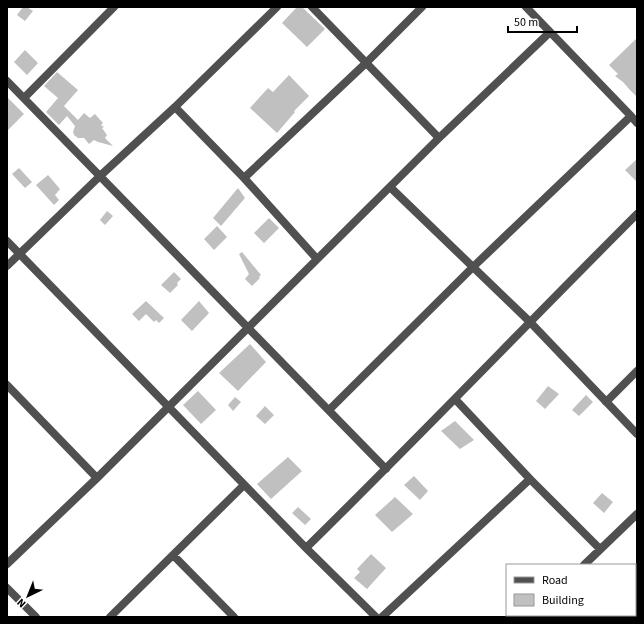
<svg xmlns="http://www.w3.org/2000/svg" width="644" height="624" font-family="'Source Sans 3',sans-serif">
	<rect width="100%" height="100%" fill="#fff"/>
	<path fill="#c0c0c0" d="M 23,7 L 27,7 L 33,11 L 25,21 L 17,15 Z
		M 297,7 L 302,7 L 325,29 L 307,47 L 282,23 Z
		M 637,38 L 637,97 L 630,90 L 623,82 L 615,76 L 618,74 L 609,65 Z
		M 25,50 L 38,63 L 27,75 L 14,62 Z
		M 57,72 L 78,90 L 64,106 L 78,120 L 84,113 L 90,118 L 95,114 L 103,123 L 101,125 L 104,127 L 102,128 L 107,135 L 105,138 L 113,146 L 98,142 L 94,140 L 89,144 L 84,138 L 78,138 L 74,135 L 73,132 L 75,126 L 67,116 L 59,125 L 46,112 L 58,98 L 44,86 Z
		M 289,75 L 309,96 L 294,111 L 295,112 L 277,133 L 250,108 L 268,88 L 273,92 Z
		M 7,97 L 24,114 L 7,131 Z
		M 637,159 L 637,182 L 625,170 Z
		M 19,168 L 32,182 L 25,188 L 12,174 Z
		M 48,175 L 60,189 L 55,195 L 59,200 L 54,205 L 36,185 Z
		M 238,188 L 245,198 L 221,226 L 213,218 Z
		M 107,211 L 113,216 L 105,225 L 100,220 Z
		M 269,218 L 279,228 L 264,243 L 254,233 Z
		M 217,226 L 227,237 L 214,250 L 204,239 Z
		M 242,252 L 261,275 L 259,277 L 260,278 L 252,286 L 245,279 L 249,274 L 239,254 Z
		M 174,272 L 181,279 L 177,283 L 178,285 L 170,293 L 161,285 Z
		M 146,301 L 164,318 L 159,323 L 156,320 L 154,322 L 146,314 L 139,321 L 132,314 Z
		M 199,301 L 209,313 L 192,331 L 181,320 Z
		M 250,344 L 266,362 L 238,391 L 219,373 Z
		M 548,386 L 559,394 L 545,409 L 536,401 Z
		M 198,391 L 216,410 L 201,424 L 183,405 Z
		M 586,395 L 593,402 L 579,416 L 572,410 Z
		M 235,397 L 241,402 L 233,411 L 228,405 Z
		M 265,406 L 274,415 L 265,424 L 256,416 Z
		M 455,421 L 474,440 L 460,449 L 441,431 Z
		M 288,457 L 302,471 L 271,499 L 257,484 Z
		M 414,476 L 428,491 L 420,500 L 404,485 Z
		M 602,493 L 613,502 L 604,513 L 593,503 Z
		M 395,497 L 413,514 L 392,532 L 375,515 Z
		M 298,507 L 311,519 L 305,525 L 292,513 Z
		M 371,554 L 386,568 L 367,589 L 354,578 L 360,572 L 357,569 Z"/>
	<g fill="none" stroke-linecap="round" stroke-linejoin="round">
		<path stroke="#505050" stroke-width="8" d="M 312,7 L 439,138
			M 7,81 L 386,469
			M 24,98 L 114,7
			M 175,107 L 244,178 L 317,259
			M 631,116 L 637,123
			M 244,178 L 366,63 L 422,7
			M 390,187 L 530,322 L 637,434
			M 7,241 L 306,548 L 376,617
			M 7,266 L 100,176 L 175,107 L 277,7
			M 7,385 L 97,478
			M 455,399 L 530,479 L 600,549
			M 606,402 L 637,371
			M 329,410 L 473,267 L 631,116 L 526,7
			M 306,548 C 418,438 526,325 637,214
			M 173,555 L 234,617
			M 7,564 L 97,478 L 439,138 L 550,32
			M 584,565 L 637,514
			M 7,588 L 36,617
			M 110,617 L 244,485
			M 382,617 L 530,479
			M 531,617 L 533,615"/>
	</g>
	<rect width="644" height="624" fill="none" stroke="#000000" stroke-width="16"/>
	<rect x="506" y="564" width="130" height="52" fill="#ffffff" stroke="#999999"/>
	<rect x="514" y="577" width="20" height="6" fill="#505050" stroke="#999999"/>
	<text x="542" y="584" font-size="12" fill="#000000">Road</text>
	<rect x="514" y="594" width="20" height="12" fill="#c0c0c0" stroke="#999999"/>
	<text x="542" y="604" font-size="12" fill="#000000">Building</text>
	<g transform="translate(28 596) rotate(223)" stroke="#ffffff" stroke-width="3" paint-order="stroke">
	<path d="M0-3L7 15L0 10L-7 15Z" fill="#000000"/>
	<text y="-6" font-size="11" font-weight="bold" text-anchor="middle" fill="#000000">N</text>
	</g>
	<path d="M508 26v6h69v-6" fill="none" stroke="#000000" stroke-width="2"/>
	<text x="514" y="26" font-size="12" fill="#000000" stroke="#ffffff" stroke-width="3" paint-order="stroke">50 m</text>
</svg>
